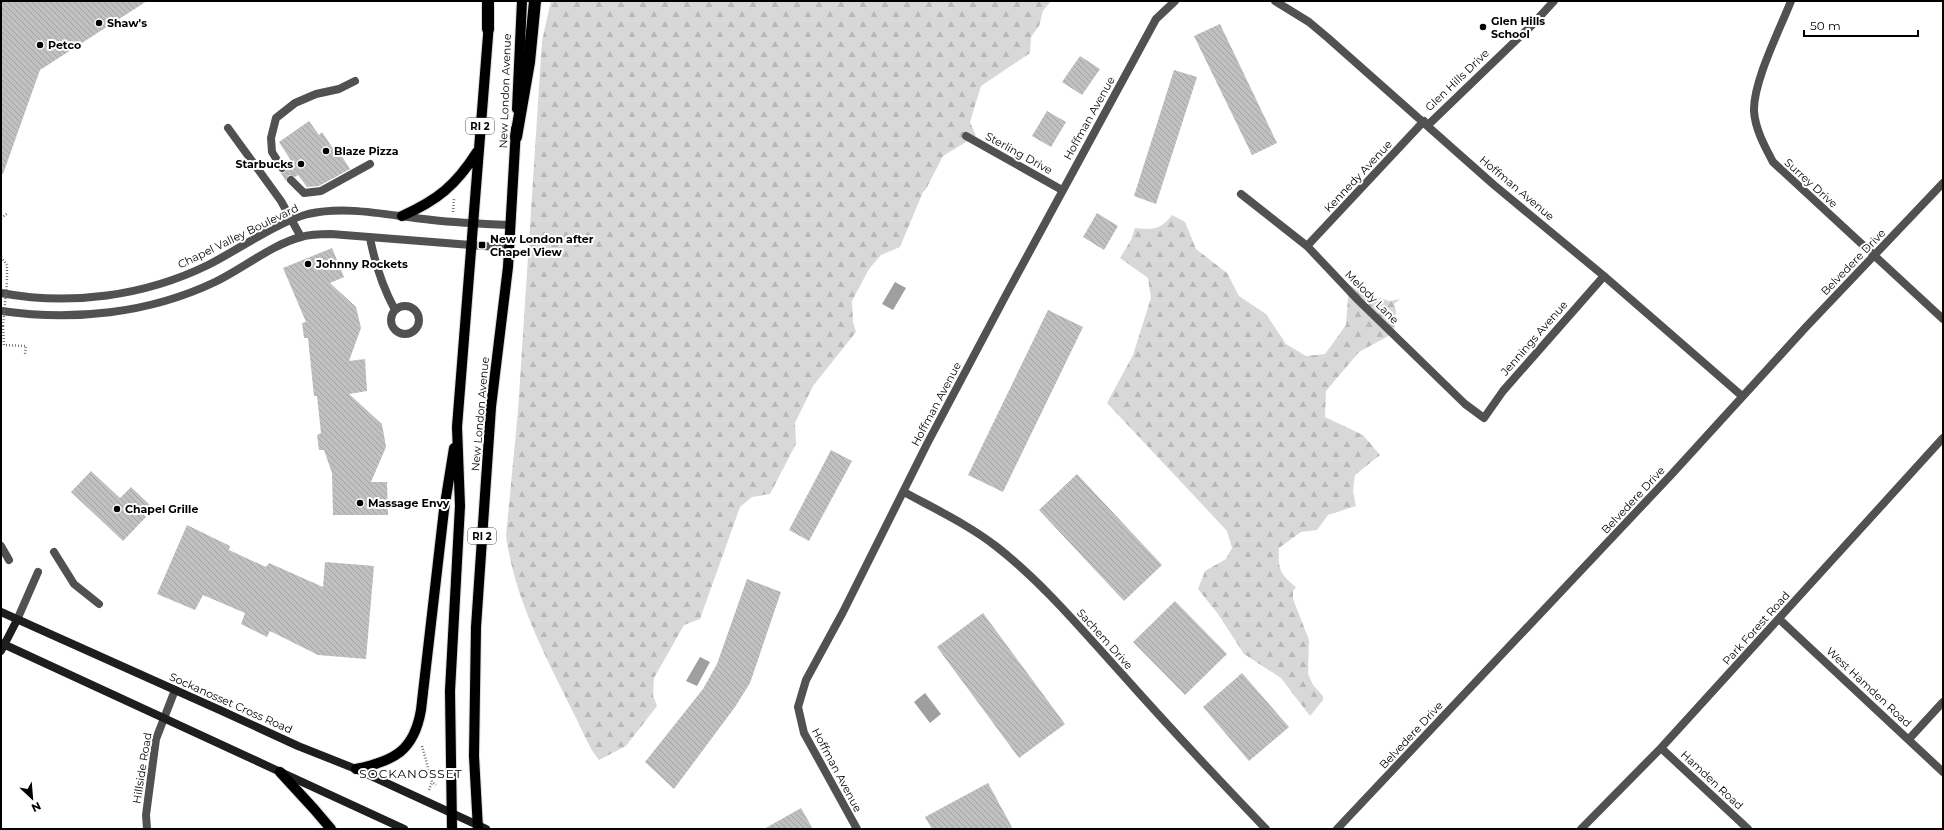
<svg xmlns="http://www.w3.org/2000/svg" width="1944" height="830" font-family="Montserrat,sans-serif">
	<defs>
		<pattern id="forest-firs" width="22" height="20" patternUnits="userSpaceOnUse"><rect width="22" height="20" fill="#d8d8d8"/><path d="M5 1l3.5 6h-7zM16 11l3.5 6h-7z" fill="#b8b8b8"/></pattern>
		<pattern id="building-back-hatch" width="6" height="6" patternUnits="userSpaceOnUse"><rect width="6" height="6" fill="#c0c0c0"/><path d="M-1 5l2 2M0 0l6 6M5-1l2 2" fill="none" stroke="#a3a3a3"/></pattern>
	</defs>
	<rect width="100%" height="100%" fill="#fff"/>
	<path fill="url(#forest-firs)" d="M 551,1 L 1051,1 L 1043,11 L 1039,26 L 1031,37 L 1030,53 L 981,86 L 970,122 L 976,136 L 943,156 L 926,189 L 923,192 L 900,247 L 881,255 L 869,269 L 852,301 L 853,322 L 856,332 L 813,386 L 795,423 L 796,444 L 770,494 L 752,497 L 740,507 L 700,619 L 684,625 L 654,678 L 653,695 L 657,706 L 626,746 L 599,760 C 588,747 581,727 573,712 C 545,655 515,600 506,536 L 518,411 L 542,41 Z
		M 1172,215 L 1185,222 L 1196,249 L 1227,273 L 1239,296 L 1266,314 L 1286,344 L 1306,356 L 1325,354 L 1346,325 L 1349,285 L 1363,293 L 1390,301 L 1400,299 L 1394,304 L 1396,311 L 1394,333 L 1359,352 L 1326,391 L 1325,417 L 1363,435 L 1380,455 L 1355,475 L 1353,491 L 1356,506 L 1328,515 L 1317,530 L 1301,532 L 1279,548 C 1278,568 1279,574 1296,587 L 1293,591 L 1293,599 L 1309,640 L 1308,674 L 1313,685 L 1323,696 L 1323,700 L 1310,716 L 1281,678 L 1244,654 L 1218,614 L 1198,589 L 1205,571 L 1226,559 L 1232,548 L 1227,531 L 1107,403 L 1133,355 L 1151,298 L 1148,278 L 1120,258 L 1131,240 L 1135,228 C 1152,230 1161,230 1172,215 Z"/>
	<path fill="#9f9f9f" d="M 895,282 L 906,288 L 893,310 L 882,304 Z
		M 700,657 L 710,662 L 697,686 L 686,681 Z
		M 925,693 L 941,714 L 930,723 L 914,702 Z"/>
	<path fill="url(#building-back-hatch)" d="M 1,1 L 147,1 L 40,70 L 3,174 L 1,174 Z
		M 1220,24 L 1277,143 L 1252,155 L 1194,36 Z
		M 1080,56 L 1100,69 L 1082,95 L 1062,82 Z
		M 1174,70 L 1197,77 L 1156,204 L 1134,196 Z
		M 1047,111 L 1066,122 L 1051,147 L 1032,136 Z
		M 309,121 L 319,135 L 322,132 L 336,153 L 339,152 L 350,169 L 319,186 L 307,187 L 298,175 L 295,177 L 289,175 L 286,181 L 281,173 L 285,172 L 287,168 L 287,165 L 292,162 L 279,142 Z
		M 1097,213 L 1118,226 L 1104,250 L 1083,237 Z
		M 332,248 L 344,277 L 330,283 L 356,307 L 361,328 L 349,361 L 365,359 L 367,391 L 349,394 L 382,424 L 386,447 L 371,482 L 387,482 L 388,515 L 333,515 L 332,473 L 324,450 L 319,450 L 317,435 L 321,433 L 317,396 L 314,396 L 308,338 L 304,338 L 302,323 L 306,322 L 283,268 Z
		M 1048,310 L 1083,327 L 1003,492 L 968,475 Z
		M 831,450 L 852,461 L 809,541 L 789,530 Z
		M 91,471 L 120,498 L 131,487 L 150,505 L 142,513 L 146,517 L 123,541 L 71,492 Z
		M 1077,474 L 1162,565 L 1124,601 L 1039,510 Z
		M 187,525 L 230,546 L 229,550 L 266,567 L 269,563 L 323,587 L 325,562 L 374,566 L 366,659 L 318,655 L 270,631 L 267,637 L 241,624 L 245,613 L 203,595 L 195,610 L 157,594 Z
		M 747,579 L 781,592 L 750,683 L 735,707 L 674,789 L 645,762 L 703,689 L 717,664 Z
		M 1175,601 L 1227,654 L 1185,695 L 1133,642 Z
		M 983,613 L 1065,724 L 1019,758 L 937,647 Z
		M 1242,673 L 1289,727 L 1249,761 L 1203,707 Z
		M 988,783 L 1013,829 L 932,829 L 925,817 Z
		M 801,808 L 813,829 L 764,829 Z"/>
	<g fill="none" stroke-linecap="round" stroke-linejoin="round">
		<defs>
			<path id="primary" d="M 517,109 L 522,1
				M 402,216 C 438,200 456,185 477,152
				M 356,769 C 394,761 414,751 421,710 L 444,510 L 454,448
				M 280,772 L 314,809 L 331,829
				M 452,829 L 450,691 L 460,506 L 457,427 L 489,23
				M 478,829 L 474,756 L 476,627 L 491,407 L 508,267 L 516,129"/>
			<path id="highway" d="M 488,1 L 488,29
				M 516,137 L 529,62 L 535,1"/>
		</defs>
		<use href="#primary" stroke="#dbdbdb" stroke-width="12"/>
		<use href="#highway" stroke="#dbdbdb" stroke-width="14"/>
		<path stroke="#737373" stroke-width="2.5" stroke-dasharray="1 2" stroke-linecap="butt" d="M 453,212 L 454,199
			M 1,218 L 8,213
			M 1,257 L 7,265 L 7,281
			M 3,326 L 4,345 L 26,346 L 25,354
			M 422,746 L 432,782 L 436,785
			M 429,790 L 432,782"/>
		<path stroke="#515151" stroke-width="8" d="M 228,128 L 281,201 L 301,237
			M 282,168 L 272,152 L 271,138 L 276,118 L 295,103 L 316,94 L 339,89 L 355,81
			M 291,180 L 304,193 L 321,191 L 370,164
			M 370,238 C 375,264 382,286 395,310
			M391 320a14 14 0 1 1 28 0a14 14 0 1 1-28 0Z
			M 1,546 L 9,560
			M 54,552 L 74,584 L 99,604
			M 17,620 L 38,572"/>
		<path stroke="#515151" stroke-width="8" d="M 1275,1 L 1309,22 L 1328,38 L 1494,185 L 1604,276 L 1742,396
			M 1791,1 C 1780,29 1753,82 1754,111 C 1755,129 1765,147 1773,162 L 1943,319
			M 1428,125 L 1532,25 L 1554,1
			M 966,136 L 1062,190
			M 1241,194 L 1307,246 L 1358,300 L 1465,404 L 1484,418 L 1503,391 L 1604,276
			M 1307,246 L 1424,121
			M 1,293 C 70,306 145,296 208,265 C 238,250 277,222 308,214 C 348,205 391,216 432,220 C 458,223 484,224 510,225
			M 1,311 C 73,321 148,314 215,282 C 242,269 273,244 301,237 C 311,234 321,234 331,234 L 509,248
			M 904,492 C 935,509 969,525 997,547 C 1044,584 1082,630 1122,674 C 1169,727 1217,778 1266,829
			M 1779,619 L 1943,772
			M 1909,739 L 1943,702
			M 1661,748 L 1748,829
			M 147,829 L 146,815 L 156,739 L 175,690
			M 857,829 L 804,733 L 798,707 L 806,680 L 843,612 L 927,444 L 1006,295 L 1156,19 L 1175,1
			M 1337,829 L 1671,475 L 1806,327 L 1943,183
			M 1581,829 L 1661,748 L 1943,438"/>
		<path stroke="#1e1e1e" stroke-width="8" d="M 1,612 L 222,711 L 298,746 L 356,769 L 486,829
			M 1,643 L 404,829
			M 1,651 L 17,620"/>
		<use href="#primary" stroke="#000" stroke-width="10"/>
		<use href="#highway" stroke="#000" stroke-width="12"/>
		<path stroke="#737373" stroke-width="2.5" stroke-dasharray="1 2" stroke-linecap="butt" d="M 3,326 L 7,281"/>
	</g>
	<g fill="#000" stroke="#fff" stroke-width="1.5">
		<circle cx="99" cy="23" r="4"/>
		<circle cx="1483" cy="27" r="4"/>
		<circle cx="40" cy="45" r="4"/>
		<circle cx="326" cy="151" r="4"/>
		<circle cx="301" cy="164" r="4"/>
		<rect x="478" y="241" width="8" height="8" rx="2"/>
		<circle cx="308" cy="264" r="4"/>
		<circle cx="360" cy="503" r="4"/>
		<circle cx="117" cy="509" r="4"/>
	</g>
	<g text-anchor="middle" dominant-baseline="central" stroke-width="4" stroke-linejoin="round" paint-order="stroke">
		<g fill="#fff" stroke="#4c4c4c" stroke-width="1">
			<rect x="466" y="118" width="28" height="16" rx="3"/>
			<rect x="468" y="528" width="28" height="16" rx="3"/>
		</g>
		<g font-size="10" font-weight="bold" fill="#000">
			<text x="480" y="126">RI 2</text>
			<text x="482" y="536">RI 2</text>
		</g>
		<g font-size="11" font-weight="bold" fill="#000" stroke="#fff" text-anchor="start">
			<text x="1491" y="21">Glen Hills<tspan x="1491" dy="13">School</tspan></text>
			<text x="107" y="23">Shaw's</text>
			<text x="48" y="45">Petco</text>
			<text x="334" y="151">Blaze Pizza</text>
			<text x="293" y="164" text-anchor="end">Starbucks</text>
			<text x="490" y="239">New London after<tspan x="490" dy="13">Chapel View</tspan></text>
			<text x="316" y="264">Johnny Rockets</text>
			<text x="368" y="503">Massage Envy</text>
			<text x="125" y="509">Chapel Grille</text>
		</g>
		<g font-size="11" fill="#000" stroke="#fff">
			<text transform="translate(1457 80) rotate(-44)">Glen Hills Drive</text>
			<text transform="translate(505 91) rotate(-88)">New London Avenue</text>
			<text transform="translate(1089 118) rotate(-61)">Hoffman Avenue</text>
			<text transform="translate(1019 153) rotate(29)">Sterling Drive</text>
			<text transform="translate(1358 176) rotate(-47)">Kennedy Avenue</text>
			<text transform="translate(1811 183) rotate(42)">Surrey Drive</text>
			<text transform="translate(1517 188) rotate(40)">Hoffman Avenue</text>
			<text transform="translate(238 236) rotate(-26)">Chapel Valley Boulevard</text>
			<text transform="translate(1853 262) rotate(-46)">Belvedere Drive</text>
			<text transform="translate(1372 297) rotate(45)">Melody Lane</text>
			<text transform="translate(1534 338) rotate(-49)">Jennings Avenue</text>
			<text transform="translate(936 404) rotate(-62)">Hoffman Avenue</text>
			<text transform="translate(480 414) rotate(-85)">New London Avenue</text>
			<text transform="translate(1633 500) rotate(-47)">Belvedere Drive</text>
			<text transform="translate(1756 628) rotate(-48)">Park Forest Road</text>
			<text transform="translate(1105 639) rotate(48)">Sachem Drive</text>
			<text transform="translate(1869 687) rotate(43)">West Hamden Road</text>
			<text transform="translate(231 703) rotate(24)">Sockanosset Cross Road</text>
			<text transform="translate(1411 735) rotate(-47)">Belvedere Drive</text>
			<text transform="translate(142 768) rotate(-81)">Hillside Road</text>
			<text transform="translate(837 770) rotate(62)">Hoffman Avenue</text>
			<text transform="translate(1712 780) rotate(43)">Hamden Road</text>
		</g>
		<g font-size="12" letter-spacing="1" fill="#000" stroke="#fff">
			<text x="411" y="773">SOCKANOSSET</text>
		</g>
	</g>
	<rect width="1944" height="830" fill="none" stroke="#000000" stroke-width="4"/>
	<g transform="translate(32 798) rotate(154)" stroke="#ffffff" stroke-width="3" paint-order="stroke">
	<path d="M0-3L7 15L0 10L-7 15Z" fill="#000000"/>
	<text y="-6" font-size="11" font-weight="bold" text-anchor="middle" fill="#000000">N</text>
	</g>
	<path d="M1804 30v6h114v-6" fill="none" stroke="#000000" stroke-width="2"/>
	<text x="1810" y="30" font-size="12" fill="#000000" stroke="#ffffff" stroke-width="3" paint-order="stroke">50 m</text>
</svg>
